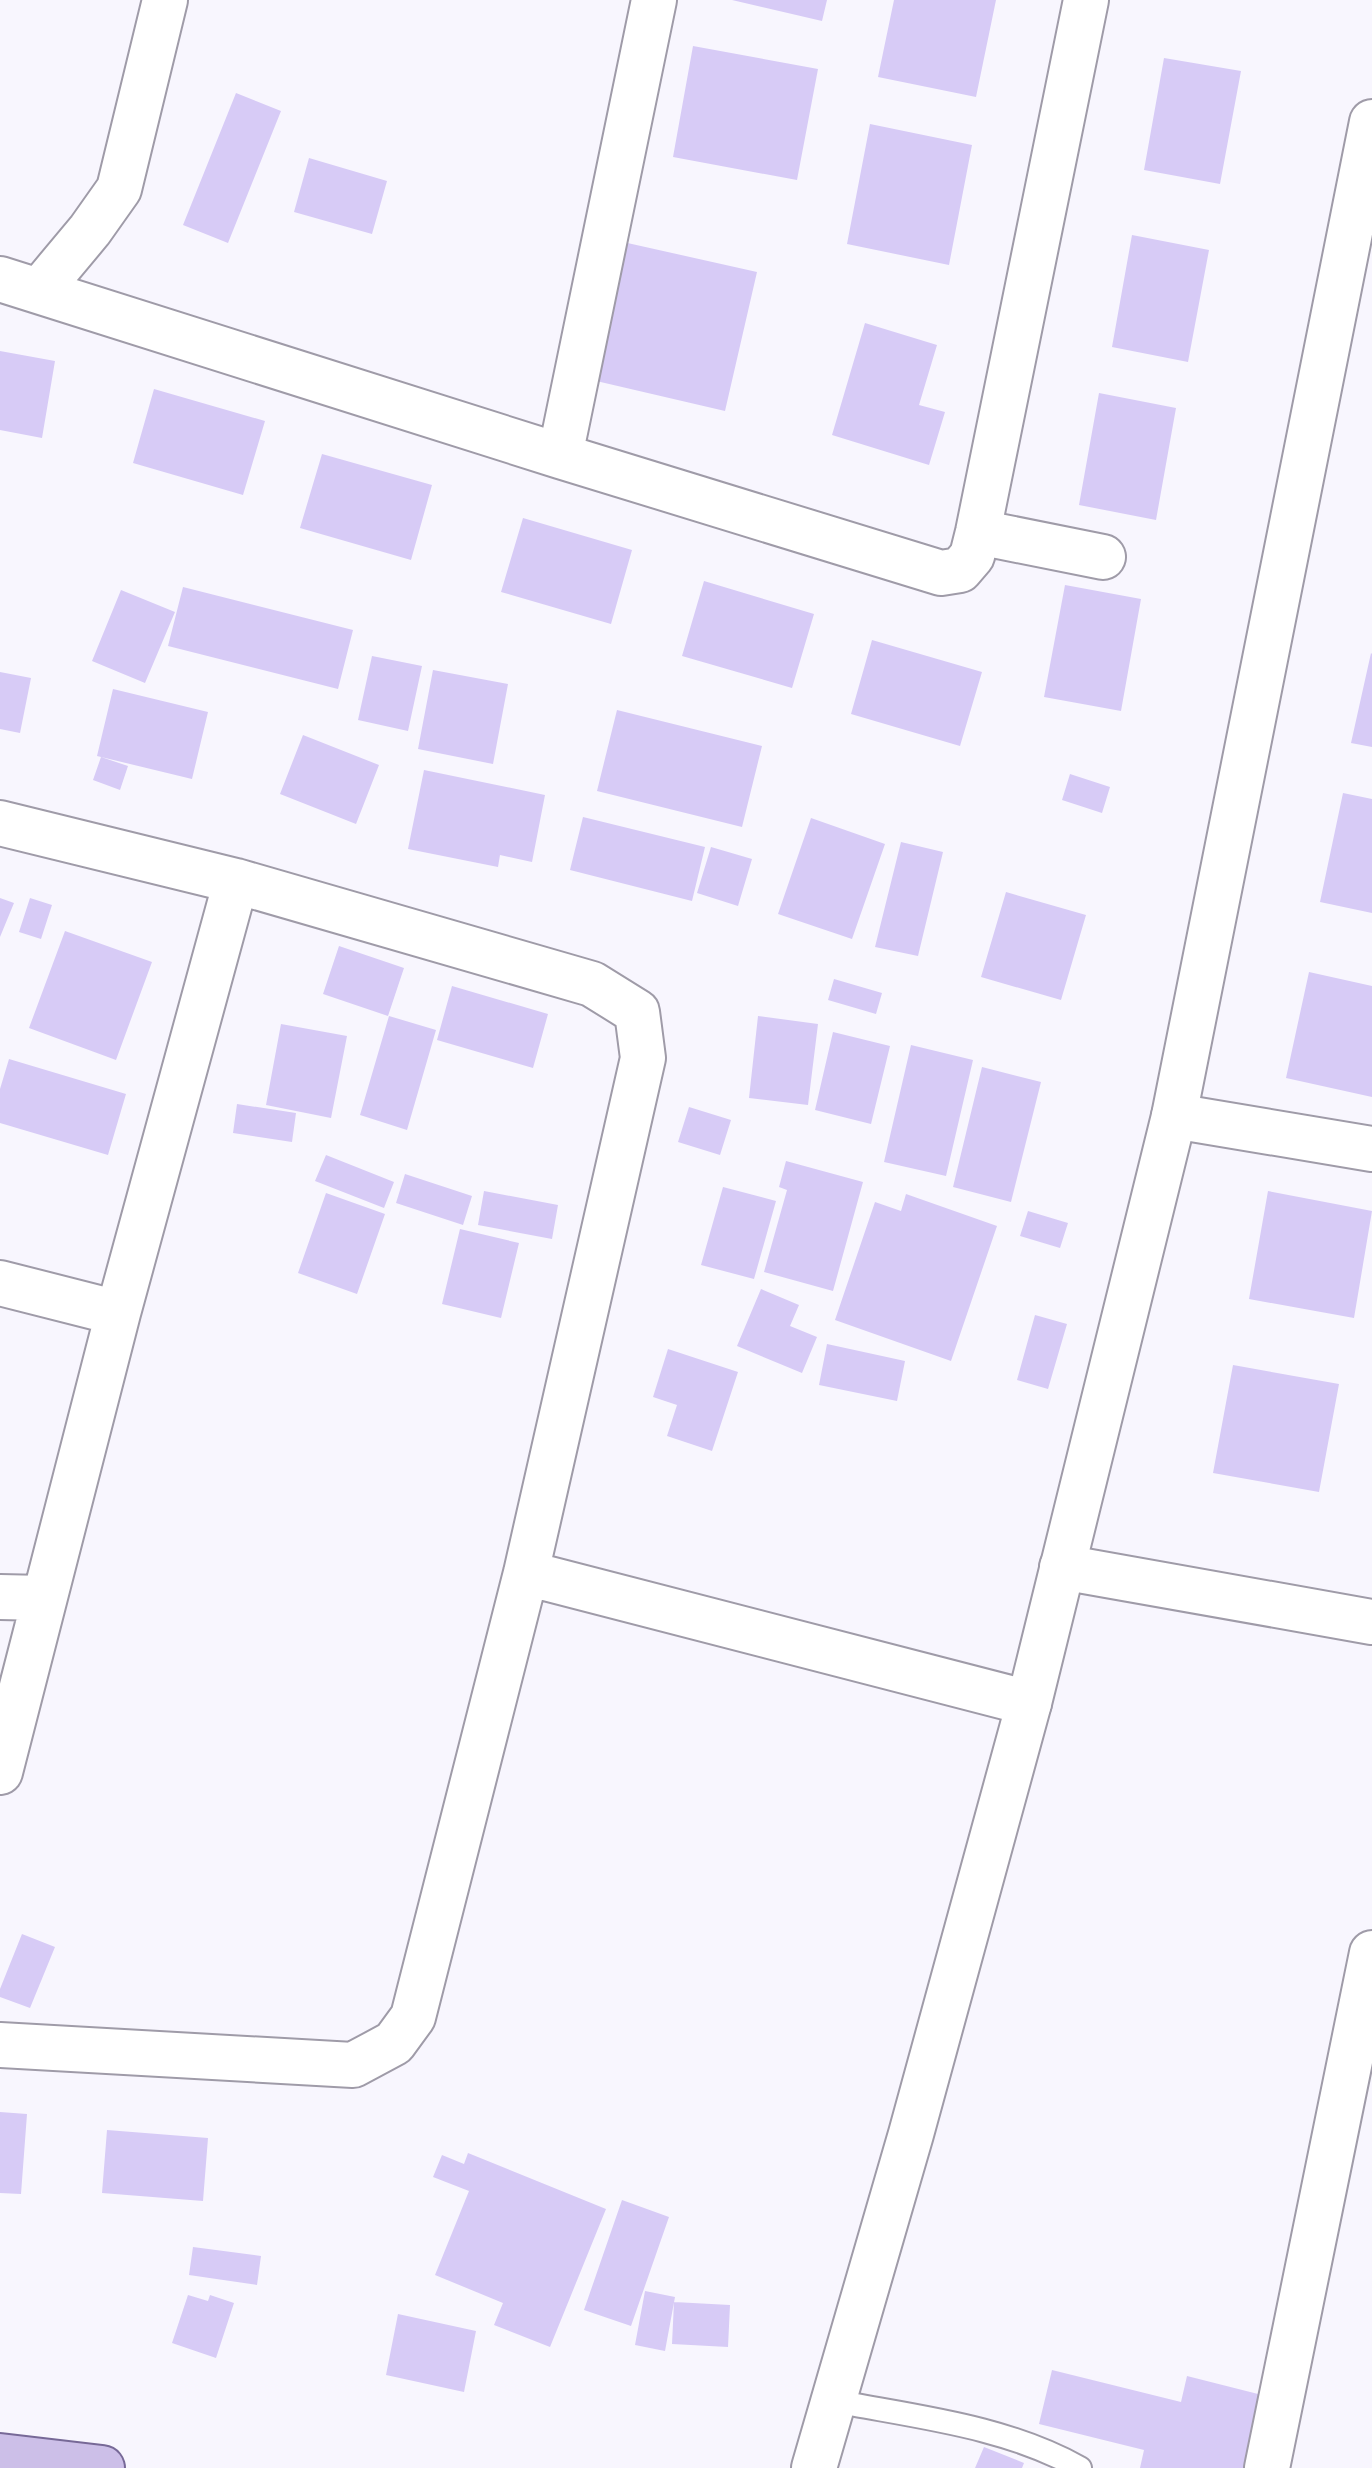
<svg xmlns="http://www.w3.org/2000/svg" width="1372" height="2468" font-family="'IBM Plex Sans',sans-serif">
	<rect width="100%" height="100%" fill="#f8f6fe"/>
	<path fill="#d7cbf6" d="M 732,0 L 827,0 L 822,21 Z
		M 894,0 L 996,0 L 976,97 L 878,77 Z
		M 693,46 L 818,69 L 797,180 L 673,157 Z
		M 1164,58 L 1241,71 L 1220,184 L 1144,170 Z
		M 236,93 L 281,111 L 228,243 L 183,225 Z
		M 870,124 L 972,145 L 949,265 L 847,244 Z
		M 309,158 L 387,181 L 372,234 L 294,212 Z
		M 1132,235 L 1209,250 L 1188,362 L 1112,347 Z
		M 623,242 L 757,272 L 725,411 L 592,380 Z
		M 865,323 L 937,345 L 919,405 L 945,412 L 929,465 L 832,435 Z
		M 0,351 L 55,361 L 42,438 L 0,430 Z
		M 154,389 L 265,421 L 243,495 L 133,463 Z
		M 1099,393 L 1176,408 L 1156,520 L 1079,505 Z
		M 322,454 L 432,485 L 411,560 L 300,528 Z
		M 523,518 L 632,550 L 611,624 L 501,592 Z
		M 704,581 L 814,614 L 792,688 L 682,656 Z
		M 1065,585 L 1141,599 L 1121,711 L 1044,697 Z
		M 183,587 L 353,630 L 338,689 L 168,646 Z
		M 121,590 L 175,612 L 145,683 L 92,661 Z
		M 872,640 L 982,672 L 960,746 L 851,714 Z
		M 1371,653 L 1372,654 L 1372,747 L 1351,743 Z
		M 372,656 L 422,666 L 408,731 L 358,720 Z
		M 433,670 L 508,684 L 493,764 L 418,749 Z
		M 0,672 L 31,678 L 20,733 L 0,729 Z
		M 113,689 L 208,712 L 192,779 L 97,756 Z
		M 617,710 L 762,746 L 742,827 L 597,791 Z
		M 303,735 L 379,765 L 356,824 L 280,794 Z
		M 101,757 L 128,766 L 120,790 L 93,780 Z
		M 424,770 L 545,795 L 532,862 L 500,855 L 498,867 L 408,849 Z
		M 1070,774 L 1110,787 L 1102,813 L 1062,800 Z
		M 1343,793 L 1372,799 L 1372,913 L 1320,902 Z
		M 583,817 L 705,847 L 692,901 L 570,870 Z
		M 811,818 L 885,844 L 852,939 L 778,914 Z
		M 901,842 L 943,852 L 918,956 L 875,947 Z
		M 711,847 L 752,859 L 738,906 L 697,893 Z
		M 1006,892 L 1086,915 L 1061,1000 L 981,977 Z
		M 0,898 L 14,903 L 0,937 Z
		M 30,898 L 52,905 L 41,939 L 19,932 Z
		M 65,931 L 152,962 L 116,1060 L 29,1028 Z
		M 339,946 L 404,968 L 388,1016 L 323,994 Z
		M 1309,972 L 1372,986 L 1372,1097 L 1286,1078 Z
		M 834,979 L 882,993 L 876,1014 L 828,1000 Z
		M 452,986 L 548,1014 L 533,1068 L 437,1040 Z
		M 389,1016 L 436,1030 L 407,1130 L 360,1115 Z
		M 758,1016 L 818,1024 L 808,1105 L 749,1098 Z
		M 281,1024 L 347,1036 L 331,1118 L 266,1105 Z
		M 833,1032 L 890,1046 L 871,1124 L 815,1110 Z
		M 911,1045 L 973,1060 L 946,1176 L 884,1162 Z
		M 9,1059 L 126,1094 L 108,1155 L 0,1123 L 0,1089 Z
		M 982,1067 L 1041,1082 L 1011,1202 L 953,1187 Z
		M 237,1104 L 296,1113 L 292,1142 L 233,1133 Z
		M 689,1107 L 731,1120 L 720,1155 L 678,1142 Z
		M 326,1155 L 394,1182 L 384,1208 L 315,1181 Z
		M 786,1161 L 863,1182 L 833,1291 L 764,1272 L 787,1190 L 779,1187 Z
		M 405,1174 L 472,1196 L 463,1225 L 396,1203 Z
		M 723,1187 L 776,1201 L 754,1279 L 701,1265 Z
		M 484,1191 L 558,1205 L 552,1239 L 478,1225 Z
		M 1268,1191 L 1372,1211 L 1354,1318 L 1249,1299 Z
		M 326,1193 L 385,1214 L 357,1294 L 298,1273 Z
		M 906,1194 L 997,1226 L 951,1361 L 835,1320 L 875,1202 L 901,1211 Z
		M 1028,1211 L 1068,1223 L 1060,1248 L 1020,1236 Z
		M 460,1229 L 519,1243 L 501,1318 L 442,1304 Z
		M 761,1289 L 799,1305 L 790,1326 L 817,1337 L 802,1373 L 737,1346 Z
		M 1035,1315 L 1067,1324 L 1048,1389 L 1017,1380 Z
		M 827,1344 L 905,1361 L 897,1401 L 819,1385 Z
		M 668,1349 L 738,1372 L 712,1451 L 667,1436 L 677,1405 L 653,1397 Z
		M 1233,1365 L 1339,1384 L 1319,1492 L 1213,1473 Z
		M 22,1934 L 55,1947 L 30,2008 L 0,1997 L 0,1989 Z
		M 0,2112 L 27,2114 L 21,2194 L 0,2193 Z
		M 107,2130 L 208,2138 L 203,2201 L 102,2193 Z
		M 468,2153 L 606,2209 L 550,2347 L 494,2325 L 503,2303 L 435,2275 L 469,2191 L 433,2177 L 442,2155 L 464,2164 Z
		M 622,2200 L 669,2217 L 631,2326 L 584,2310 Z
		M 193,2247 L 261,2256 L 257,2285 L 189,2275 Z
		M 645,2291 L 675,2297 L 665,2351 L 635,2345 Z
		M 188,2295 L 208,2301 L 210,2295 L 234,2303 L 216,2358 L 172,2343 Z
		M 674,2302 L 730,2305 L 728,2347 L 672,2344 Z
		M 398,2314 L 476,2331 L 464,2392 L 386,2375 Z
		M 1052,2370 L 1181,2402 L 1187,2376 L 1262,2395 L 1244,2468 L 1140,2468 L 1144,2450 L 1039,2424 Z
		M 984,2447 L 1024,2463 L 1022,2468 L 975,2468 Z"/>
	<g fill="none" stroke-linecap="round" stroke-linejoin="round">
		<defs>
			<path id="lane" d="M 834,2401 C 917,2417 1005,2426 1080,2468"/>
			<path id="street" d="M 0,279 L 560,456 L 941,573 L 960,570 L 972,556 L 978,532 L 1086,0
				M 40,290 L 90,230 L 119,189 L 165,0
				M 560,456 L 654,0
				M 978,532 L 1103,557
				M 0,823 L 236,881 L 592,984 L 637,1012 L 643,1058 L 526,1573 L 413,2017 L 394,2043 L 353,2065 L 0,2045
				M 1174,1116 L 1372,1149
				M 0,1283 L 118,1313
				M 1062,1567 L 1372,1622
				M 526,1573 L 1029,1703
				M 0,1597 L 44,1598
				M 0,1772 L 118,1313 L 236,881
				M 1267,2468 L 1372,1953"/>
			<path id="secondary" d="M 814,2468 L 911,2134 L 1029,1703 L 1174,1116 L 1372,122"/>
			<path id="primary" d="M 0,2456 L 102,2468"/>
		</defs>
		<use href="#lane" stroke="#9f9ba8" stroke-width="26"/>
		<use href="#street" stroke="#9f9ba8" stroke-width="48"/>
		<use href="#secondary" stroke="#9f9ba8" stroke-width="48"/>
		<use href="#primary" stroke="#776997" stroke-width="48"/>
		<use href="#lane" stroke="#fff" stroke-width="22"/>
		<use href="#street" stroke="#fff" stroke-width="44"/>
		<use href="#secondary" stroke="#fff" stroke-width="44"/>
		<use href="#primary" stroke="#ccbfe8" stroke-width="44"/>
	</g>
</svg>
